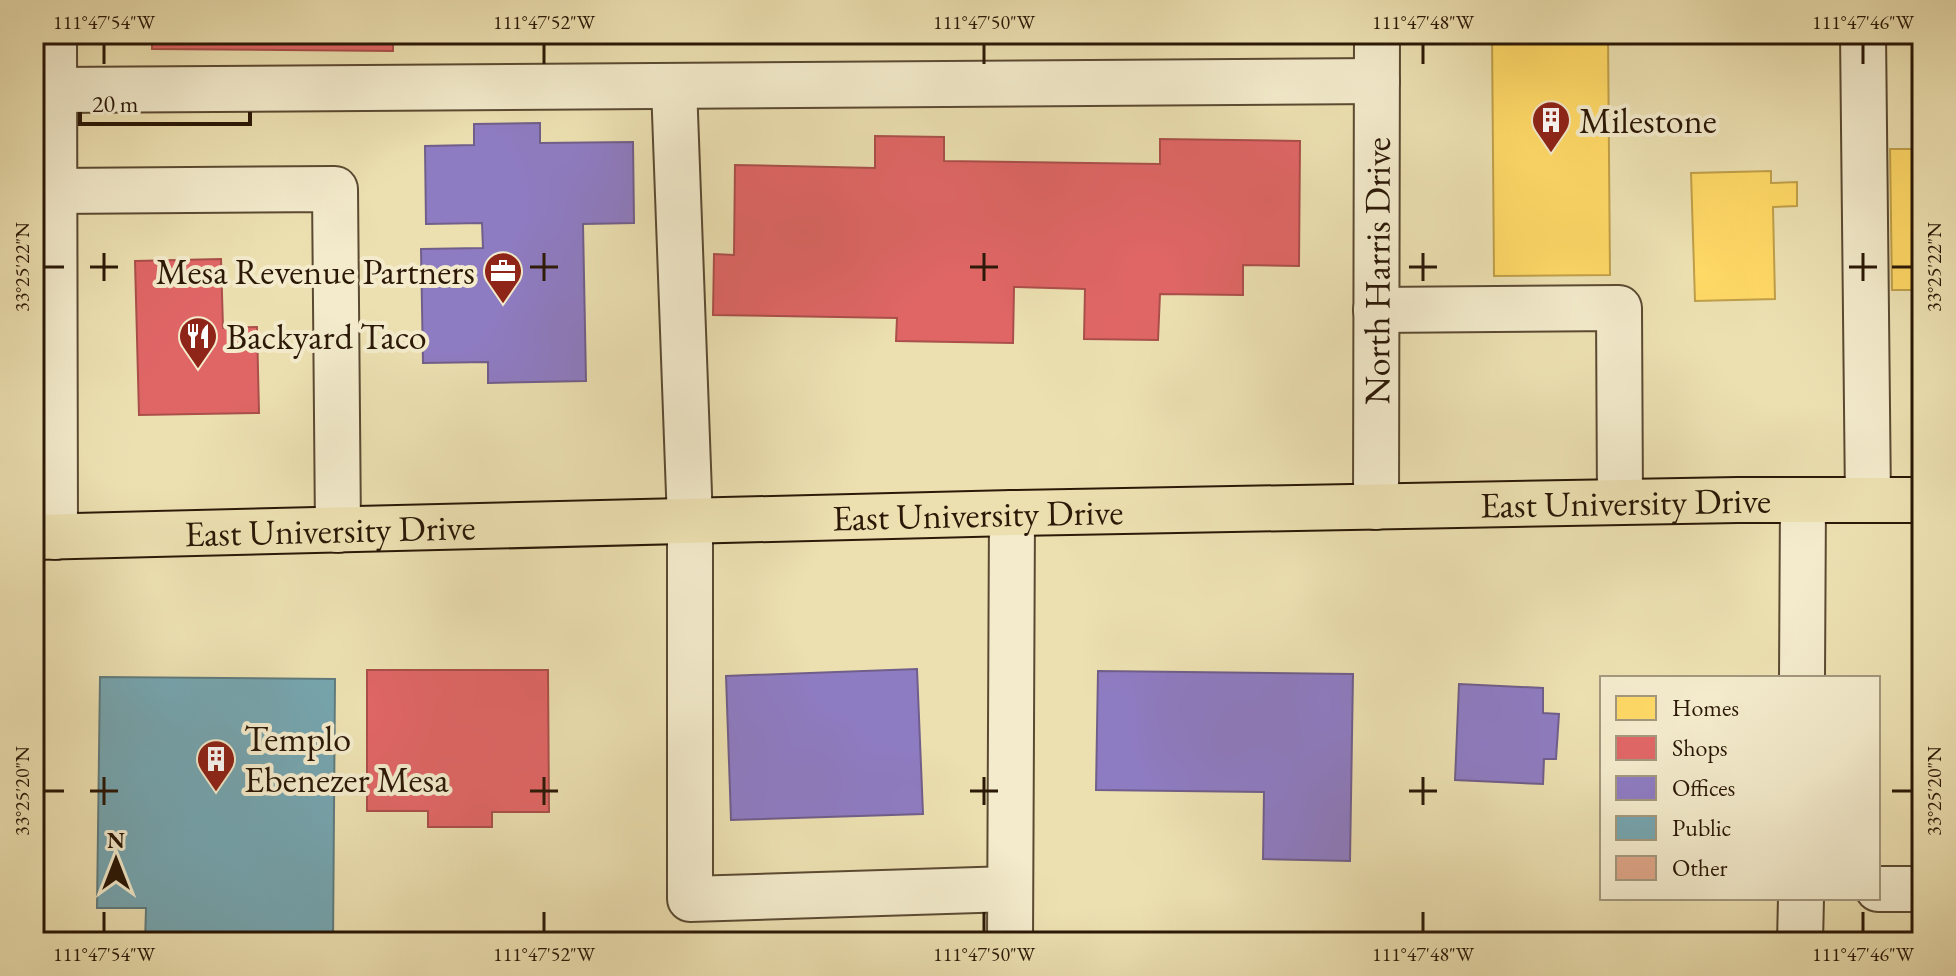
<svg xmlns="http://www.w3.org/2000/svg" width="1956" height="976" font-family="'EB Garamond',serif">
	<rect width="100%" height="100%" fill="#ece0b1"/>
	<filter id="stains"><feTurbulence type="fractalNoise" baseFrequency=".0025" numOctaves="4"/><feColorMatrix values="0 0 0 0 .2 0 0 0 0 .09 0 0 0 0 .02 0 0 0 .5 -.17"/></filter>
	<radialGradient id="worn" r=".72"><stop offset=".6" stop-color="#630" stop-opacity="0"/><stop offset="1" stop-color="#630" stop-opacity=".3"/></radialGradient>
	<path fill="#ffd966" stroke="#bf9f4a" stroke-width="2" d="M 1492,34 L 1608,34 L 1610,275 L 1494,276 Z
		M 1890,149 L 1922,149 L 1922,290 L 1892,290 Z
		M 1771,171 L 1771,183 L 1797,182 L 1797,206 L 1773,207 L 1775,299 L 1695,301 L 1691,173 Z"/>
	<path fill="#e06666" stroke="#aa4f4a" stroke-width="2" d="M 152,34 L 393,34 L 393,51 L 152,49 Z
		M 939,34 L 990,34 L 990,37 L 939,39 Z
		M 1080,34 L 1247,34 L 1247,35 L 1080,39 Z
		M 875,136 L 944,137 L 944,161 L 1160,164 L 1160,139 L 1300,141 L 1299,266 L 1243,265 L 1243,295 L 1160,294 L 1158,340 L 1084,339 L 1085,289 L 1014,287 L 1013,343 L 896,341 L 897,318 L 713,315 L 714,254 L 734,255 L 735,165 L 875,168 Z
		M 221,259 L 223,328 L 257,327 L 259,413 L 139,415 L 135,261 Z
		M 367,670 L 548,670 L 549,812 L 492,812 L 492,827 L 428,827 L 428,811 L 367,811 Z"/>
	<path fill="#8e7cc3" stroke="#705e8b" stroke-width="2" d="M 540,123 L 540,143 L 633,142 L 634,223 L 583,224 L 586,381 L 488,383 L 488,362 L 423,363 L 421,249 L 483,248 L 482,223 L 426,224 L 425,146 L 474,145 L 474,124 Z
		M 917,669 L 923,814 L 731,820 L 726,676 Z
		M 1098,671 L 1353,674 L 1350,861 L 1263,859 L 1264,792 L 1096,790 Z
		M 1459,684 L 1543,688 L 1543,713 L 1559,714 L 1556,759 L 1544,759 L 1543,784 L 1455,780 Z"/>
	<path fill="#76a5af" stroke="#607b7d" stroke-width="2" d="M 100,677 L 335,679 L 333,942 L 145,942 L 146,908 L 97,908 Z"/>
	<path fill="#dea587" stroke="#2b1807" stroke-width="2" d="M 1919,681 L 1922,681 L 1922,822 L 1919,822 Z"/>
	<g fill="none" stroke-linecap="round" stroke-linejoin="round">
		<defs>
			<g id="minor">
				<path d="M 54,34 L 55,537"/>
				<path d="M 1863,34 L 1868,500"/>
				<path d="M 674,86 L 690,521 L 690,899 L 1010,889"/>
				<path d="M 54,90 L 1377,81"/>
				<path d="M 54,191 L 335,189 L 338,530"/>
				<path d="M 1376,310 L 1619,308 L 1620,502"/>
				<path id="s1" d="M 1376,507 L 1377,34"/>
				<path d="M 1802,678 L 1803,500"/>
				<path d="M 1878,889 L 1922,889"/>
				<path d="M 1010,942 L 1012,513"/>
				<path d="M 1800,942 L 1801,898"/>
			</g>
			<g id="major">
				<path id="s2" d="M 34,537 L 1012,513 L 1738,500 L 1922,500"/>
			</g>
		</defs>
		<use href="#minor" stroke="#5b4a32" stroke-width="48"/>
		<use href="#major" stroke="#2b1807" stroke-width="48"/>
		<use href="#minor" stroke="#f3ebcc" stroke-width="44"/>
		<use href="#major" stroke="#ece0b1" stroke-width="44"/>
	</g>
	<path fill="none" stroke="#2b1807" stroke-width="3" d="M 104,44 L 104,64M 544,44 L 544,64M 984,44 L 984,64M 1423,44 L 1423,64M 1863,44 L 1863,64M 104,253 L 104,281M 544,253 L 544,281M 984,253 L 984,281M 1423,253 L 1423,281M 1863,253 L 1863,281M 44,267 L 64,267M 90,267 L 118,267M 530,267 L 558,267M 970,267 L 998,267M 1409,267 L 1437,267M 1849,267 L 1877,267M 1892,267 L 1912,267M 104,777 L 104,805M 544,777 L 544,805M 984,777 L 984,805M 1423,777 L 1423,805M 44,791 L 64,791M 90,791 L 118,791M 530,791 L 558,791M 970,791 L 998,791M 1409,791 L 1437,791M 1892,791 L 1912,791M 104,912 L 104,932M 544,912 L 544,932M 984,912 L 984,932M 1423,912 L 1423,932M 1863,912 L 1863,932"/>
	<defs>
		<symbol id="building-pin" viewBox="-11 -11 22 30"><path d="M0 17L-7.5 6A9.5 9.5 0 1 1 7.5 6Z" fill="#8f2418" stroke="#f3ebcc"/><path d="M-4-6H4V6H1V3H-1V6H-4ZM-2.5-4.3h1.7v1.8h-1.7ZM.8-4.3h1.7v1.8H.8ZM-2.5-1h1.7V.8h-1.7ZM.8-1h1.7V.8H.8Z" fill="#fff"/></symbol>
		<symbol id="office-pin" viewBox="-11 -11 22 30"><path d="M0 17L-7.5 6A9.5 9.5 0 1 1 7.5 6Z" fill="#8f2418" stroke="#f3ebcc"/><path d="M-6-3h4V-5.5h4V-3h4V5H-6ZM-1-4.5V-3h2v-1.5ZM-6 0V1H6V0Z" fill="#fff"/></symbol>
		<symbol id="restaurant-pin" viewBox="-11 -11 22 30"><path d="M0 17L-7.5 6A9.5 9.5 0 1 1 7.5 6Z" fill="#8f2418" stroke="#f3ebcc"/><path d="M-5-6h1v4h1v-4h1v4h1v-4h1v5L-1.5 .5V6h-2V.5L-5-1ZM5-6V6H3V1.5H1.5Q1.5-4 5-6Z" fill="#fff"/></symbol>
	</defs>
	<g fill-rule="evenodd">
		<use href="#building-pin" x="1529" y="98" width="44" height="60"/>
		<use href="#office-pin" x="481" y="249" width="44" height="60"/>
		<use href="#restaurant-pin" x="176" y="314" width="44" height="60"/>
		<use href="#building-pin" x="194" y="737" width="44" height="60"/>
	</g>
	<g text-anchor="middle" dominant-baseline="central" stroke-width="8" stroke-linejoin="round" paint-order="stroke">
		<g font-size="36" fill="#2b1807" stroke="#f3ebcc" text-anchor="start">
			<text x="1579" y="120">Milestone</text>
			<text x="475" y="271" text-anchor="end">Mesa Revenue Partners</text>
			<text x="226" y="336">Backyard Taco</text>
			<text x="244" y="738">Templo<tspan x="244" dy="41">Ebenezer Mesa</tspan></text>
		</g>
		<g font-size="36" fill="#2b1807" stroke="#f3ebcc">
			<text stroke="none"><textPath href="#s1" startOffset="236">North Harris Drive</textPath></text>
			<text stroke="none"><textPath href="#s2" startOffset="1592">East University Drive</textPath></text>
			<text stroke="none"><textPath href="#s2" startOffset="944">East University Drive</textPath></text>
			<text stroke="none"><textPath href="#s2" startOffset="296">East University Drive</textPath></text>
		</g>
	</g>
	<rect width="1956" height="976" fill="none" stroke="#ece0b1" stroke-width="88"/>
	<rect x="1600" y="676" width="280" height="224" fill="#f3ebcc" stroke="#a3977d" stroke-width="2"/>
	<rect x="1616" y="696" width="40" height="24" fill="#ffd966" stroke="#a3977d" stroke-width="2"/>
	<text x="1672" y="716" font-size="24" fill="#2b1807">Homes</text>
	<rect x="1616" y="736" width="40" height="24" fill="#e06666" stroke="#a3977d" stroke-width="2"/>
	<text x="1672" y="756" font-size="24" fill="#2b1807">Shops</text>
	<rect x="1616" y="776" width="40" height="24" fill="#8e7cc3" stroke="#a3977d" stroke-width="2"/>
	<text x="1672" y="796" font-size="24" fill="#2b1807">Offices</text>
	<rect x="1616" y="816" width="40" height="24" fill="#76a5af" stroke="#a3977d" stroke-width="2"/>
	<text x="1672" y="836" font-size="24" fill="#2b1807">Public</text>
	<rect x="1616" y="856" width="40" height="24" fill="#dea587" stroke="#a3977d" stroke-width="2"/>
	<text x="1672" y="876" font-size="24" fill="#2b1807">Other</text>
	<g transform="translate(116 860)" stroke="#f3ebcc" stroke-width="6" paint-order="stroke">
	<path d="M0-6L14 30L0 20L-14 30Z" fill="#2b1807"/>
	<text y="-12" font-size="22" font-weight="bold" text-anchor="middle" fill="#2b1807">N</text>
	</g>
	<path d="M80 112v12h170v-12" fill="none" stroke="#2b1807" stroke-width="4"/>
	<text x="92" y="112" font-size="24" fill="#2b1807" stroke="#f3ebcc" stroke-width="6" paint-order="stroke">20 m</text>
	<rect x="44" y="44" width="1868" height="888" fill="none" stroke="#2b1807" stroke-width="3"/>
	<g font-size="20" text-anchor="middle" fill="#2b1807">
		<text x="104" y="29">111°47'54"W</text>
		<text x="544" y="29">111°47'52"W</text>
		<text x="984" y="29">111°47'50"W</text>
		<text x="1423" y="29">111°47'48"W</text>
		<text x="1863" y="29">111°47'46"W</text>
		<text transform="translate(22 267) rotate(-90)" y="7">33°25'22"N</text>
		<text transform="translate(1934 267) rotate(-90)" y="7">33°25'22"N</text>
		<text transform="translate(22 791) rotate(-90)" y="7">33°25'20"N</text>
		<text transform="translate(1934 791) rotate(-90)" y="7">33°25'20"N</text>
		<text x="104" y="961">111°47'54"W</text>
		<text x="544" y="961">111°47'52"W</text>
		<text x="984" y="961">111°47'50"W</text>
		<text x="1423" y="961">111°47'48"W</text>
		<text x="1863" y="961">111°47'46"W</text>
	</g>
	<rect width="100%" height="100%" filter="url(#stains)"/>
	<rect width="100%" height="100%" fill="url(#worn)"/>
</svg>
